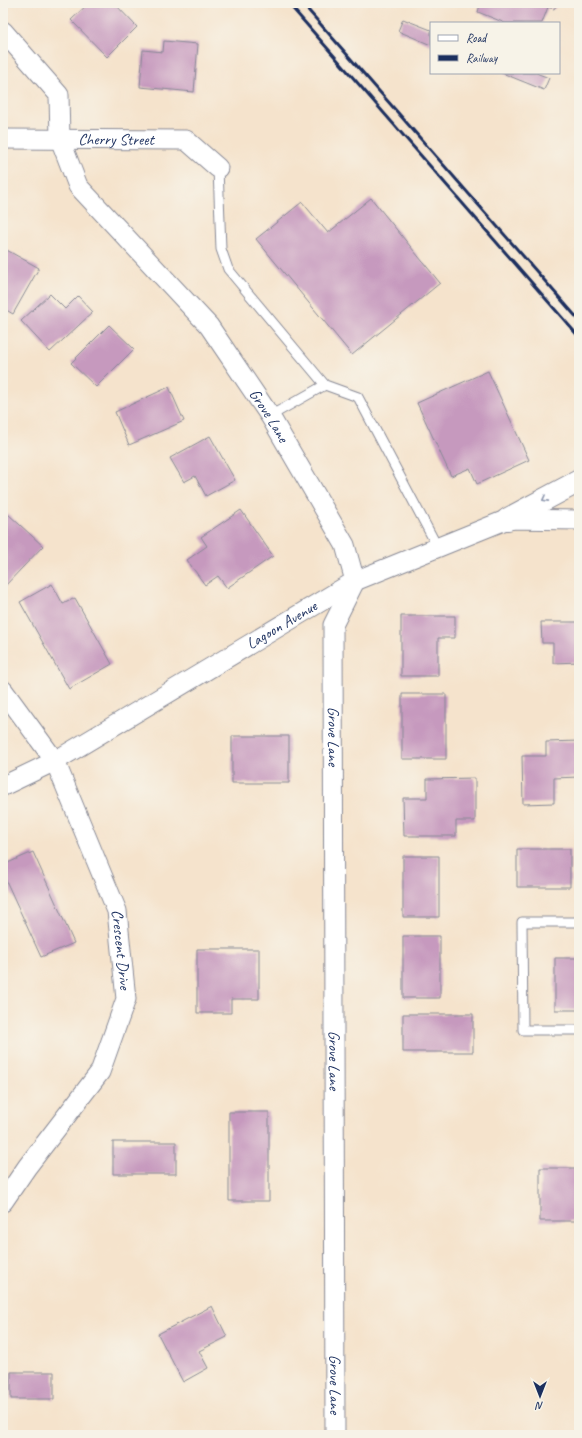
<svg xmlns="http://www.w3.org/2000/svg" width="582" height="1438" font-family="Caveat,sans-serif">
	<rect width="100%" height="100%" fill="#f7f3e8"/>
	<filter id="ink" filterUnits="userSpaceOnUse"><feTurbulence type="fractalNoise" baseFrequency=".025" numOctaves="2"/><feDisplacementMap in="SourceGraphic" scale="8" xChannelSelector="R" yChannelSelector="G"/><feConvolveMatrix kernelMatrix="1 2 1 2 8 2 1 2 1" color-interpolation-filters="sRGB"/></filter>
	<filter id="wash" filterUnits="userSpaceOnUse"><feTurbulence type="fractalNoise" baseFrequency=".012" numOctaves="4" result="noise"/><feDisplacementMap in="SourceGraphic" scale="16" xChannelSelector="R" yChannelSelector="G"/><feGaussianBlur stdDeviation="0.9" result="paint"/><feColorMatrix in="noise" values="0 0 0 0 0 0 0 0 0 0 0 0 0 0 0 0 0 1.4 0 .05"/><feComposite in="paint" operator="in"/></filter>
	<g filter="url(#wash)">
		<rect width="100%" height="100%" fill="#f5e3cc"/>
		<g id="blocks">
			<path fill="#c699be" d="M 89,3 L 114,3 L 137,27 L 107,57 L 71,20 Z
				M 475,3 L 558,3 L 554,9 L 548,7 L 542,23 L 505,23 L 478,12 L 480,5 Z
				M 403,19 L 431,30 L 431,45 L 398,31 Z
				M 164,41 L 198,44 L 194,92 L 140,87 L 143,50 L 163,52 Z
				M 502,73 L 536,73 L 549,78 L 544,90 Z
				M 371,198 L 440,283 L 352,355 L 256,239 L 302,202 L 328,233 Z
				M 3,248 L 39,268 L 13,314 L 3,308 Z
				M 50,294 L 65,309 L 78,296 L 93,312 L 50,352 L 21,321 Z
				M 109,325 L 134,349 L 96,387 L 71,363 Z
				M 488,371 L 529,460 L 477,484 L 470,468 L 451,476 L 417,403 Z
				M 169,387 L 184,421 L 129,445 L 115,412 Z
				M 210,436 L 235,480 L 206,496 L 195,476 L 184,482 L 170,458 Z
				M 241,510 L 273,556 L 227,588 L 218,576 L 205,585 L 187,560 L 207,546 L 201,537 Z
				M 8,514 L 43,546 L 3,588 L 3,519 Z
				M 52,584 L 63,604 L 75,598 L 112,664 L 69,689 L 20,602 Z
				M 401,616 L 455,616 L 455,638 L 438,638 L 438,676 L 401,676 Z
				M 541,622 L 579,622 L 579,662 L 553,663 L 553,643 L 542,643 Z
				M 402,694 L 446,694 L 446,759 L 402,759 Z
				M 232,736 L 289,736 L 289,783 L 232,783 Z
				M 579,741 L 579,777 L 554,778 L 554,803 L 523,804 L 522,756 L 546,756 L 546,742 Z
				M 475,778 L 475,821 L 456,821 L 456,836 L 404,836 L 403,798 L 427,798 L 427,779 Z
				M 517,849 L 570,849 L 570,887 L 517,887 Z
				M 33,852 L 74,943 L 41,957 L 3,874 L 3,865 Z
				M 403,856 L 439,856 L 439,917 L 403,917 Z
				M 403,936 L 440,936 L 440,998 L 403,998 Z
				M 197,949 L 259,949 L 259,999 L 231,999 L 231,1013 L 197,1013 Z
				M 555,958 L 579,958 L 579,1010 L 555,1010 Z
				M 403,1014 L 473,1014 L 473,1052 L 403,1052 Z
				M 229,1112 L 269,1112 L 269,1201 L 229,1201 Z
				M 113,1142 L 176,1142 L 176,1174 L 113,1174 Z
				M 540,1168 L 579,1168 L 579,1221 L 540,1221 Z
				M 212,1306 L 227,1337 L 199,1351 L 208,1368 L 183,1382 L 158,1334 Z
				M 11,1372 L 54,1372 L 54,1399 L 11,1399 Z"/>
		</g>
	</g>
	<g filter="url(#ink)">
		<use href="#blocks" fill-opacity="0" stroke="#888995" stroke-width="1"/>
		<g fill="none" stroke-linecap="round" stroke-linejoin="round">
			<defs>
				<path id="service" d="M 218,168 L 221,249 L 228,269 L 325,385 L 358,397 L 438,548
					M 270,416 L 325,385
					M 579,922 L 522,922 L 523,1030 L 579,1030"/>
				<g id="minor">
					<path id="s1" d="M 3,31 L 59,95 L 60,139 L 78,186 L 209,326 L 270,416 L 345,545 L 355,581 L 333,625 L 335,1435"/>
					<path id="s2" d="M 3,139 L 186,140 L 218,168"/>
					<path id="s3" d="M 3,690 L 55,761 L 117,911 L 126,999 L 100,1072 L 27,1167 L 3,1202"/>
					<path id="s4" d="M 3,786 L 55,761 L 355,581 L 508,519 L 579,520"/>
				</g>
				<path id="secondary" d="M 508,519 L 579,481"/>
			</defs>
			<use href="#service" stroke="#888995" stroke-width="11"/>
			<use href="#minor" stroke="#888995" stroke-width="21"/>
			<use href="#secondary" stroke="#888995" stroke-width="24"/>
			<use href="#service" stroke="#fff" stroke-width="9"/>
			<use href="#minor" stroke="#fff" stroke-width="19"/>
			<use href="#secondary" stroke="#fff" stroke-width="22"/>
			<path stroke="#1b2f5e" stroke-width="3" d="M 288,3 L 579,337
				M 302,3 L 579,320"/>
		</g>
		<defs><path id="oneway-chevron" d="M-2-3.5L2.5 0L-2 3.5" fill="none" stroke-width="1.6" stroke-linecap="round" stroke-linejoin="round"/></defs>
		<use stroke="#8d97ae" href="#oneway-chevron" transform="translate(545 499) rotate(152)"/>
	</g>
	<g text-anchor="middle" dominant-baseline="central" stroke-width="4" stroke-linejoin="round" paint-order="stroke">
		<g font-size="16" fill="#1b2f5e" stroke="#f7f3e8">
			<text stroke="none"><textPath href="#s2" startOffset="113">Cherry Street</textPath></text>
			<text stroke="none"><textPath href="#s1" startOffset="479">Grove Lane</textPath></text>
			<text stroke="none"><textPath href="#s4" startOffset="322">Lagoon Avenue</textPath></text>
			<text stroke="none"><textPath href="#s1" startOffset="827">Grove Lane</textPath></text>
			<text stroke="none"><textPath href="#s3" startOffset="289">Crescent Drive</textPath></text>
			<text stroke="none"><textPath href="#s1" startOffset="1151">Grove Lane</textPath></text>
			<text stroke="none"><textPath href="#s1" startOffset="1475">Grove Lane</textPath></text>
		</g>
	</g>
	<rect width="582" height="1438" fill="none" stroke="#f7f3e8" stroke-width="16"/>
	<rect x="430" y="22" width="130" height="52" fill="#f7f3e8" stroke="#9fa5b1"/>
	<rect x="438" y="35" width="20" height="6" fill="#ffffff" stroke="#9fa5b1"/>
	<text x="466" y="42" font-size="12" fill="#1b2f5e">Road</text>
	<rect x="438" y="55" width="20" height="6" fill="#1b2f5e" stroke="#9fa5b1"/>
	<text x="466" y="62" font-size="12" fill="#1b2f5e">Railway</text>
	<g transform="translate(540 1396) rotate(180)" stroke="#f7f3e8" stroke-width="3" paint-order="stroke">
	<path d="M0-3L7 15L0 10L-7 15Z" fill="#1b2f5e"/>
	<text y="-6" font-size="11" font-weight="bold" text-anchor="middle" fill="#1b2f5e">N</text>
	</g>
</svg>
